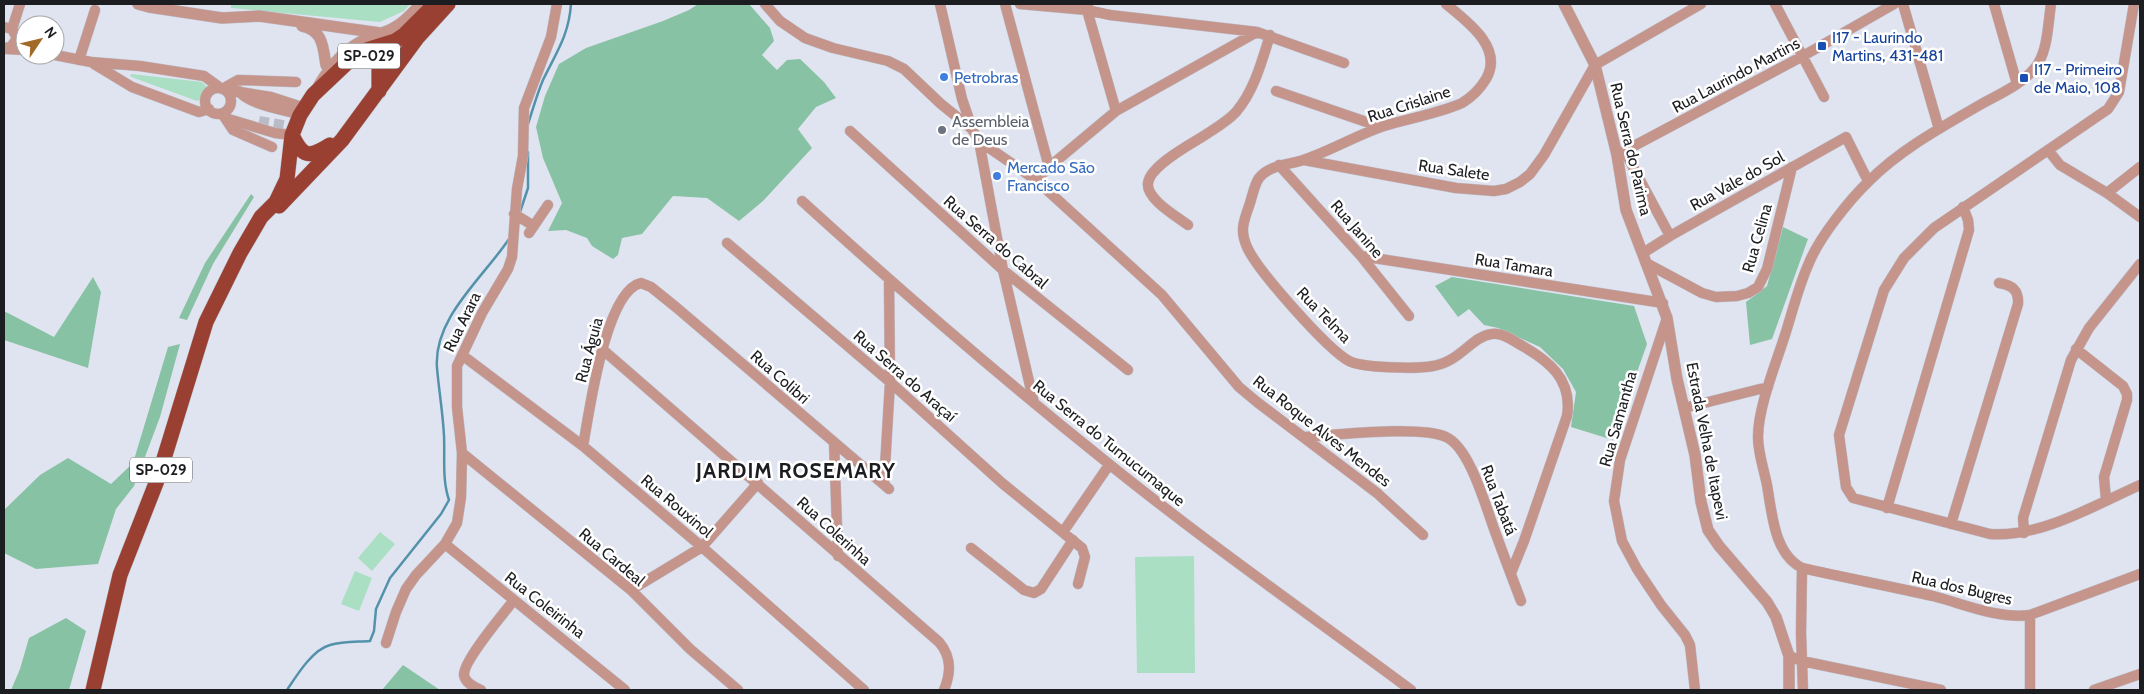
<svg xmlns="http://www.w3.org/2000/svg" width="2144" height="694" font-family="Cabin,sans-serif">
	<rect width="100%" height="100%" fill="#e0e4f0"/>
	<path fill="#abdfc4" d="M 231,4 L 410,4 L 404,11 L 380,22 L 231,8 Z
		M 131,74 L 202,82 L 206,86 L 207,92 L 202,99 L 197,101 L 134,78 L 130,76 Z
		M 380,532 L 395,544 L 372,571 L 358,558 Z
		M 1194,556 L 1195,673 L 1137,673 L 1135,557 Z
		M 355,571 L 372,578 L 359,611 L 341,604 Z"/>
	<path fill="#88c2a4" d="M 698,4 L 749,4 L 770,28 L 774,41 L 762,55 L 777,70 L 787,60 L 800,59 L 824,82 L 836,98 L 816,107 L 798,129 L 812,148 L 763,201 L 739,221 L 707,198 L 673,196 L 642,234 L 622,238 L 618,255 L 613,259 L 592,246 L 587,238 L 566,230 L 548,231 L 562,203 L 543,158 L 536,127 L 545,96 L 559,64 L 586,48 L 663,21 L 689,10 Z
		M 251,194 L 254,197 L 213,264 L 187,320 L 179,318 L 205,263 Z
		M 1783,227 L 1808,239 L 1772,339 L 1750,345 L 1746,302 L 1767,286 Z
		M 93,277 L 101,292 L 88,368 L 4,340 L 4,311 L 54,337 Z
		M 1452,277 L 1634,306 L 1647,344 L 1613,440 L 1571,427 L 1576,392 L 1563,369 L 1540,347 L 1498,328 L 1484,325 L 1469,309 L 1458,317 L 1435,286 Z
		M 180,344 L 160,417 L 134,486 L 116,509 L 98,564 L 36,569 L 4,553 L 4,510 L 40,475 L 68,458 L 111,484 L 133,463 L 168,347 Z
		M 66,618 L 86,631 L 69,690 L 11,690 L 20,669 L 29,638 Z
		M 403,665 L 440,690 L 382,690 Z"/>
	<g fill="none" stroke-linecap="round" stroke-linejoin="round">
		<path stroke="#5392aa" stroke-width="2.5" d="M 528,124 C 533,109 537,94 543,80 C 556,53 569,35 571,4
			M 520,212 L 528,188 L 528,152
			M 287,690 C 297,675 312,650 330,645 C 343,641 357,642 370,641 L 374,631 L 376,609 L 390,578 L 441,514 L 449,500 C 442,480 445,458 444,436 C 443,414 439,391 437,368 C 433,318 483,278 509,239"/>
		<path stroke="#b9bcc7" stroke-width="10" stroke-dasharray="10 5" stroke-linecap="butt" d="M 259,121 L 294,127"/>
		<defs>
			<path id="minor" d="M 765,4 L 780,21 L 805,38 L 833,48 L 888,61 L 904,69 L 941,104 L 972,129 L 979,141 L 1036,180 L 1162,295 L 1239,387 L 1257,402 L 1377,493 L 1423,535
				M 940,4 L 962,99 L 972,128
				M 1005,4 L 1049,167
				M 1020,4 L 1087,10 L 1110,15 L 1257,32 L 1344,63
				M 1446,4 C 1468,22 1504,48 1486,79 C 1480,89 1472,97 1462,103 C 1440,113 1407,119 1384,126 C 1357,135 1332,150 1306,159 C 1291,165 1270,164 1259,178 C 1254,185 1252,198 1249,206 C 1243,223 1240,231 1247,247 C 1257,270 1327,349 1349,361 C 1362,368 1417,369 1433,366 C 1460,362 1472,336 1492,334 C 1501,332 1511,339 1519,344 C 1548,360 1573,379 1567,416 L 1524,541 L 1511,573
				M 1775,4 L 1824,97
				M 1903,4 L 1939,129
				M 1994,4 L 2017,84
				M 2051,4 C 2048,23 2048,54 2034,69 C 2020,86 1997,95 1978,106 C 1940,128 1900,150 1869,181 C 1849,200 1819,238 1809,263 C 1798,287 1792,314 1784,338 C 1775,366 1758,408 1758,437 C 1758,453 1764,470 1767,485 C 1772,513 1774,554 1802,568 C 1846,578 1889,586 1933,596 C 1964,604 1997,619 2030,615 L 2140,574
				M 2134,4 L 2119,92 L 2108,109 L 1934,228 L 1904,258 L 1884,290 L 1839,435 L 1846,487 L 1853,498 L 1990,534 C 2040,538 2095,505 2140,485
				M 1088,5 L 1087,10 L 1116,111
				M 4,27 L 12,29 L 17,38 L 11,47 L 4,48
				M 12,29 L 20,4
				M 6,49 L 25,50
				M 55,55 L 91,62 L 140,66 L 204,76 L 222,89 L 238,80 L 296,82
				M 79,60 L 95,10
				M 94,64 L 132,87 L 199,112 L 209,109
				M205 101a13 13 0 1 1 26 0a13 13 0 1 1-26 0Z
				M 1276,91 L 1381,127
				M 240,92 L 271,97 L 305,108
				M 229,94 L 239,91 C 246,104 286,110 300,115
				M 222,114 L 225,118 L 275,133 L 292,135
				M 223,115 L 233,130 L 272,147
				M 850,131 L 1003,270 L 1128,370
				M 979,141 L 1003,270 L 1034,403
				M 2048,150 L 2060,165 L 2107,193 L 2140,217
				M 1625,152 L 1670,236
				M 1617,155 L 1803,56 L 1894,4
				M 1304,160 L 1456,188 L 1494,191 L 1506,189 L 1520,182 L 1530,174 L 1544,155 L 1595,65 L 1701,4
				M 1279,165 L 1361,256 L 1409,316
				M 1036,180 L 1049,167 L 1116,111 L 1257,32
				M 2107,193 L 2140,167
				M 802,201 C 902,292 1004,380 1109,464 C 1207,543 1310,615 1411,690
				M 514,214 L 534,226
				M 1188,225 C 1176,216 1146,199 1148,183 C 1150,166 1189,145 1202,137 C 1214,129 1227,122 1236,112 C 1254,91 1262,61 1270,35
				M 529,233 L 548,205
				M 727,243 L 890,382 L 1002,483 L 1082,548 L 1085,557 L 1078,584
				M 1643,253 L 1670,236 L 1846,137 L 1868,181
				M 1361,256 L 1663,303
				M 1648,264 L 1702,293 L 1716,297 L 1737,296 L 1748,293 L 1758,287 L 1767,269 L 1792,167
				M 1667,318 L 1620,460 L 1614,501 L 1622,541 L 1637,569 L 1661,605 L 1685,635 L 1690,645 L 1695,690
				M 602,349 L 939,642 C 952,657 951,673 944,690
				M 2076,349 L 2123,386 L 2127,394 L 2127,400 L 2104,477 L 2106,500
				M 462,355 L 583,446 L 702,547 L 864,690
				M 1684,408 L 1768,387
				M 1305,437 C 1336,435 1421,425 1446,437 C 1471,448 1487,512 1497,537 C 1505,559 1513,580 1521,601
				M 834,442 L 838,556
				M 583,446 C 589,414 605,291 641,283 L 651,287 L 677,308 L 889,489
				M 462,453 L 631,590 L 690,649 L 738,690
				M 884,484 L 890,382 L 889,280
				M 1887,508 L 1969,230 L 1968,220 L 1963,207
				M 1951,524 L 2018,304 C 2019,290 2012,285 1999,283
				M 1063,532 L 1109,465
				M 2024,533 L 2023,518 L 2071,360 L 2089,328 L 2140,264
				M 445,544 L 625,690
				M 971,548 L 1024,590 L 1034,593 L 1041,589 L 1073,540
				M 1802,568 L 1801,633 L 1803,690
				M 631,590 L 702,547 L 758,483
				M 2030,615 L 2030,690
				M 386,643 L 396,612 L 406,589 L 416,575 L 445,544 L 457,523 L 461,497 L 462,453 L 457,407 L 457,366 L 482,313 L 508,269 L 512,257 L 517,189 L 523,156 L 524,108 L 551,37 L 557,4
				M 1789,656 L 1802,661 L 1941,690
				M 481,690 C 474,687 465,683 464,675 C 463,661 504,613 514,600
				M 2094,690 L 2140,674"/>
			<path id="tertiary" d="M 138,4 L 149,7 L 222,18 L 259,16 L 380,33
				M 1564,4 L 1595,65 L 1617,155 L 1626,210 L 1667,318 L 1677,379 L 1695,455 L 1701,502 L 1708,530 L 1719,546 L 1767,602 L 1776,617 L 1789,656 L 1789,690
				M 302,26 C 323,30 323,47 326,65
				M 319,85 C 331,65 345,48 366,39 C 375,34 386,33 395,27 C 405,22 413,12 421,4"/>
			<path id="trunk" d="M 357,61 L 367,56 L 376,59 L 379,65 L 379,91
				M 292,135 C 303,158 309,158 330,145
				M 279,206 L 342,140 L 417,38 L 448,4
				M 93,690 L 120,575 L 158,478 L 206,322 L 240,253 L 261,217 L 276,202 L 287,179 L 292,135 L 300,115 L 313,95 L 350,60 L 363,51 L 395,41 L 404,35 L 435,4"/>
		</defs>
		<use href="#minor" stroke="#bdc0cb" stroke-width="11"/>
		<use href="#tertiary" stroke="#bdc0cb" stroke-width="12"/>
		<use href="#trunk" stroke="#bdc0cb" stroke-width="16"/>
		<use href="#minor" stroke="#c5948b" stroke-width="10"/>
		<use href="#tertiary" stroke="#c5948b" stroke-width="11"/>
		<use href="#trunk" stroke="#9a4032" stroke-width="15"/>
	</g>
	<g fill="#1a4fb4" stroke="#fff" stroke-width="2">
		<rect x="1817" y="41" width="10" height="10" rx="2.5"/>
		<rect x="2019" y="73" width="10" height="10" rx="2.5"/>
	</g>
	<g fill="#3f7fe0" stroke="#fff" stroke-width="2">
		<circle cx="944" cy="77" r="5"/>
		<circle cx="997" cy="176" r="5"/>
	</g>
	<circle fill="#6b7280" stroke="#fff" stroke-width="2" cx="942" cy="130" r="5"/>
	<g text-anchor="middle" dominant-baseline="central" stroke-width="5" stroke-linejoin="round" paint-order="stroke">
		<g fill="#fff" stroke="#606164" stroke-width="1">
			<rect x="338" y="43.5" width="62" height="25" rx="4"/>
			<rect x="130" y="457.5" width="62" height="25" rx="4"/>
		</g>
		<g font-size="15" font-weight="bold" fill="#1c1d21">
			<text x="369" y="56">SP-029</text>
			<text x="161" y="470">SP-029</text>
		</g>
		<g font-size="16" fill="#164399" stroke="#fff" text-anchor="start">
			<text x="1832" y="37">I17 - Laurindo<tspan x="1832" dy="18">Martins, 431-481</tspan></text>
			<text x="2034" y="69">I17 - Primeiro<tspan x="2034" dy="18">de Maio, 108</tspan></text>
		</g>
		<g font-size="16" fill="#1c1d21" stroke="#fff">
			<text transform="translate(1736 75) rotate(-28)">Rua Laurindo Martins</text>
			<text transform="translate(1409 104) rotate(-18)">Rua Crislaine</text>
			<text transform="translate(1631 149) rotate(77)">Rua Serra do Parima</text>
			<text transform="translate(1454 170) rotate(8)">Rua Salete</text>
			<text transform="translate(1737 181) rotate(-29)">Rua Vale do Sol</text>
			<text transform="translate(1357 229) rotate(49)">Rua Janine</text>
			<text transform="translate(1757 238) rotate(-74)">Rua Celina</text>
			<text transform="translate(996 242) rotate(41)">Rua Serra do Cabral</text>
			<text transform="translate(1514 265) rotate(9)">Rua Tamara</text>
			<text transform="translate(1324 315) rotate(46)">Rua Telma</text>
			<text transform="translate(462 322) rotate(-64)">Rua Arara</text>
			<text transform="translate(589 350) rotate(-75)">Rua Águia</text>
			<text transform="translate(905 376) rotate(41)">Rua Serra do Araçaí</text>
			<text transform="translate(780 377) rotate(41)">Rua Colibri</text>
			<text transform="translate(1618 419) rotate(-74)">Rua Samantha</text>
			<text transform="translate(1322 431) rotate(38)">Rua Roque Alves Mendes</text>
			<text transform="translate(1707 441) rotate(79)">Estrada Velha de Itapevi</text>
			<text transform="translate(1109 443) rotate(39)">Rua Serra do Tumucumaque</text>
			<text transform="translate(1499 500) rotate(69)">Rua Tabatá</text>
			<text transform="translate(677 506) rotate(40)">Rua Rouxinol</text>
			<text transform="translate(834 531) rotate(42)">Rua Colerinha</text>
			<text transform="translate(612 557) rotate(40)">Rua Cardeal</text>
			<text transform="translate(1962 588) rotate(13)">Rua dos Bugres</text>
			<text transform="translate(545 605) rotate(38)">Rua Coleirinha</text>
		</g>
		<g font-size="16" fill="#366cbe" stroke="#fff" text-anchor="start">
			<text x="954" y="77">Petrobras</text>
			<text x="1007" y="167">Mercado São<tspan x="1007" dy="18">Francisco</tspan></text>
		</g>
		<g font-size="16" fill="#5b616d" stroke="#fff" text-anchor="start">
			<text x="952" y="121">Assembleia<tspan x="952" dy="18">de Deus</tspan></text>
		</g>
		<g font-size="21" font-weight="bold" letter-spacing="1" fill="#1c1d21" stroke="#fff">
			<text x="796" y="470">JARDIM ROSEMARY</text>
		</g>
	</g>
	<rect width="2144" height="694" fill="none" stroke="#1c1d21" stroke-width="10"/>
	<g transform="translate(40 40) rotate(55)"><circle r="24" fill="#ffffff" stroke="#a4a5a6"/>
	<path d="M0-4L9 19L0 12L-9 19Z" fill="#a26a27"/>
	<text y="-8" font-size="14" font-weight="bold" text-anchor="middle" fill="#1c1d21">N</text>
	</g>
</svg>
